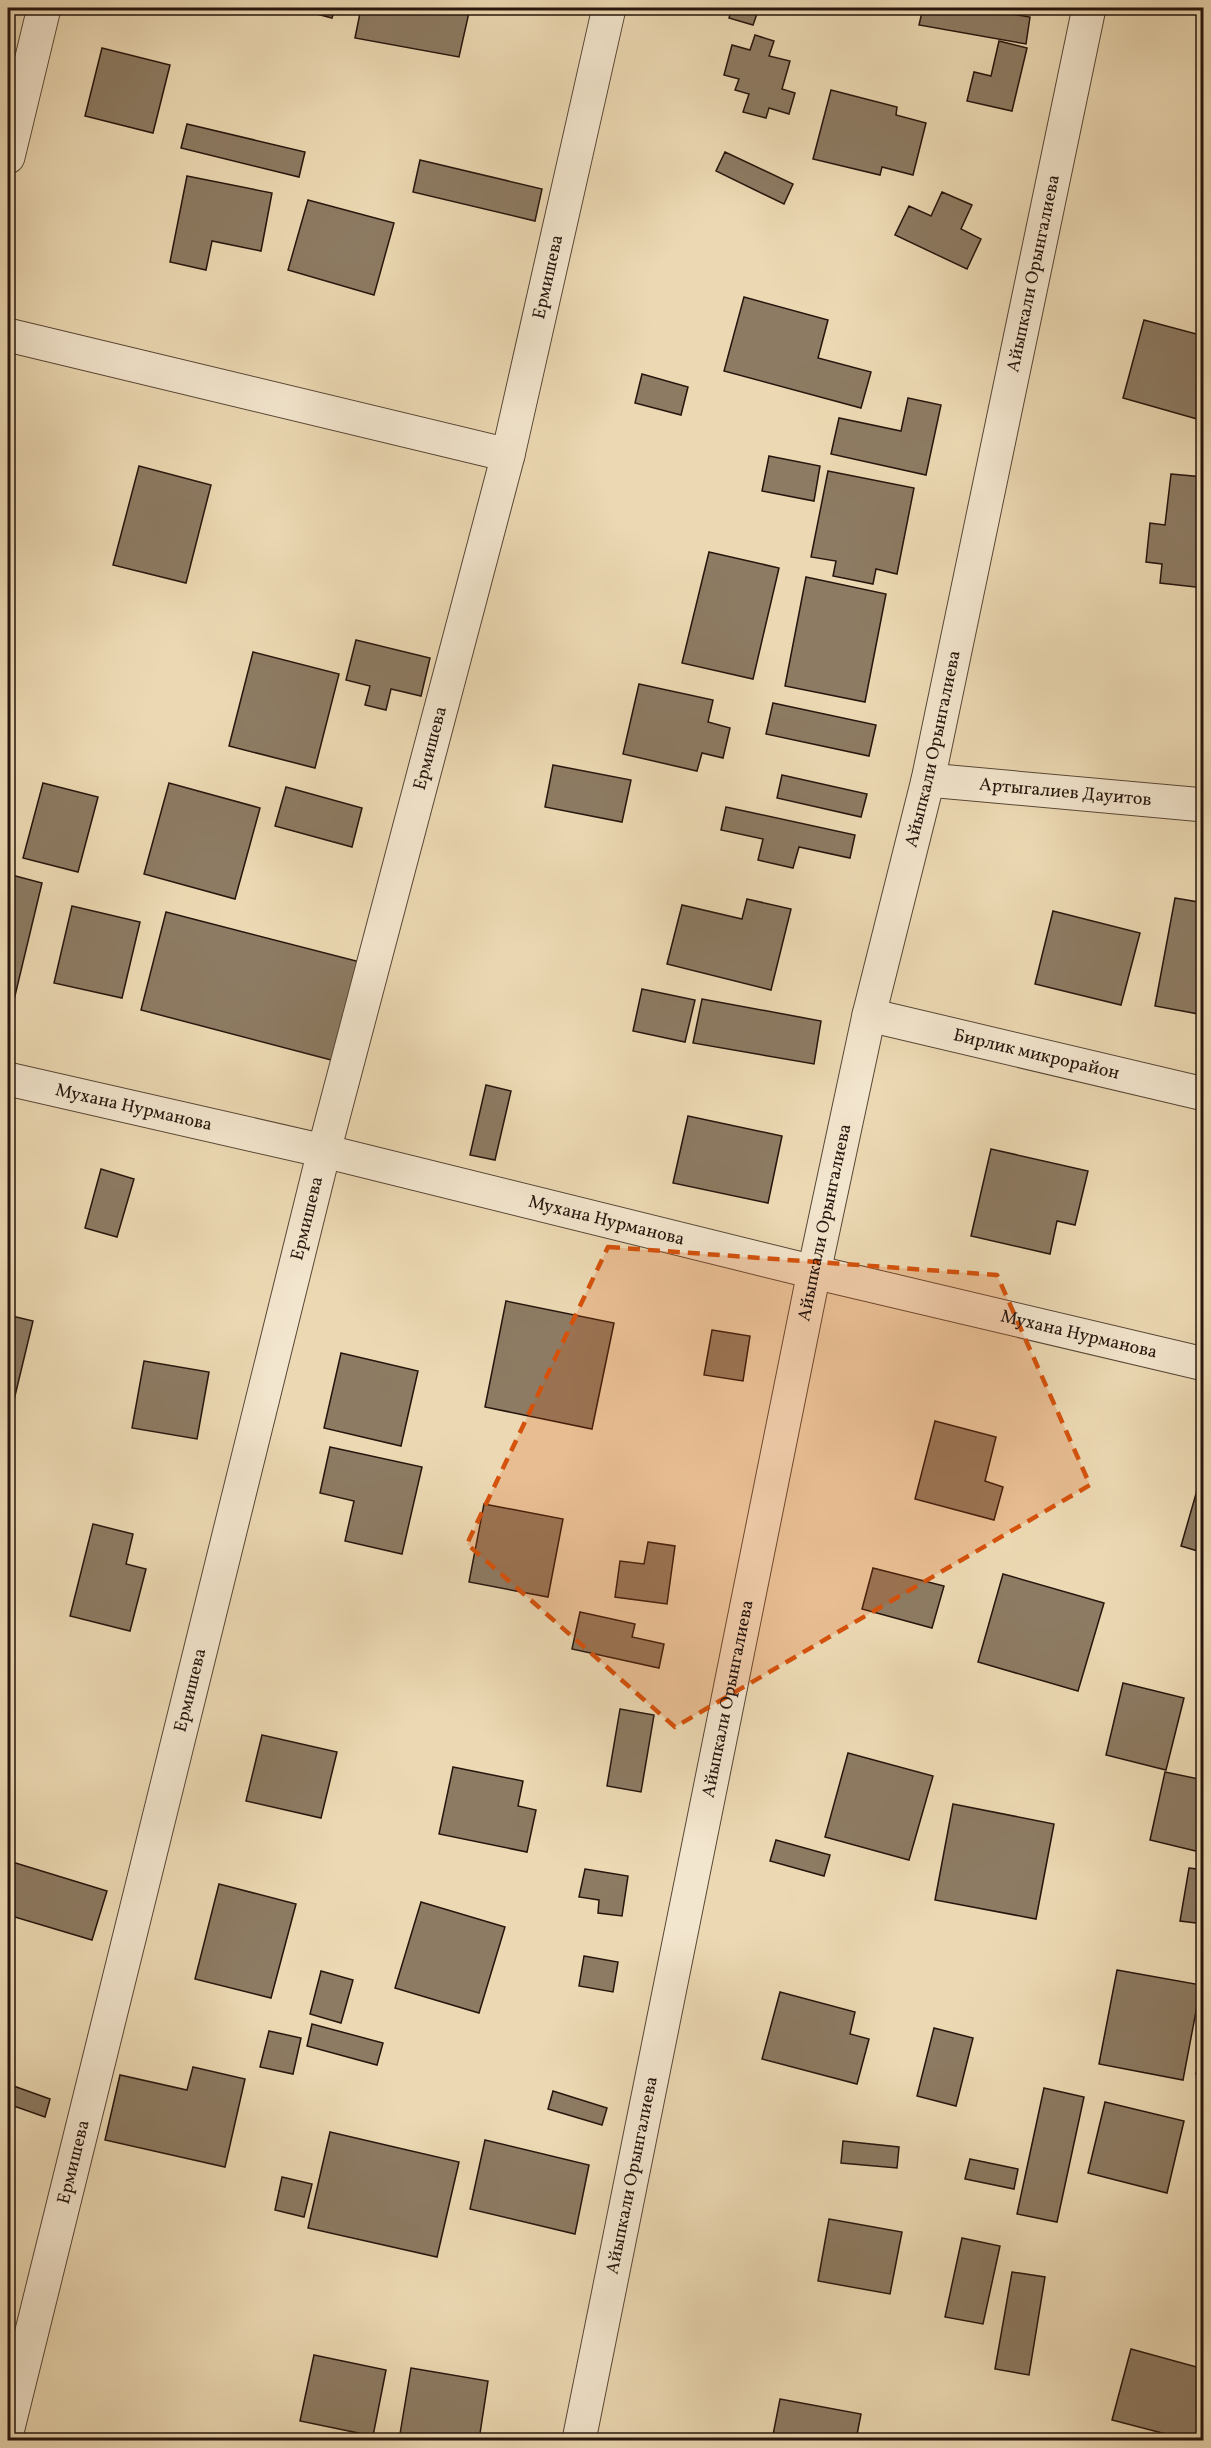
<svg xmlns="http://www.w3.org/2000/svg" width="1211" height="2448" font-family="Vollkorn,serif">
	<rect width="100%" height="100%" fill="#ecd9b3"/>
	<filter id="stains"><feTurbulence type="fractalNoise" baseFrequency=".00333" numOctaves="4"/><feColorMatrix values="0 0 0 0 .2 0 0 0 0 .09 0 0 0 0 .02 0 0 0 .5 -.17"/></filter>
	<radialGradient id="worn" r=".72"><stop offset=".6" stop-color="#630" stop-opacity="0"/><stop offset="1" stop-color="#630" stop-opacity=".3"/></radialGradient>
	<path fill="#8d7b63" stroke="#26150d" stroke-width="1.5" d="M 294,8 L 335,8 L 332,18 Z
		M 361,8 L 470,8 L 459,57 L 355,38 Z
		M 732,8 L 759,8 L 753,25 L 729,18 Z
		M 923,8 L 974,8 L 1030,17 L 1026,44 L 919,25 Z
		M 755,35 L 774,41 L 769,56 L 790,61 L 782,89 L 795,93 L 789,114 L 769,108 L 766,118 L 743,112 L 749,94 L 735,90 L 739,79 L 724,75 L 732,45 L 750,50 Z
		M 999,41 L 1027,48 L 1012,111 L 967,101 L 974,72 L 991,76 Z
		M 102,48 L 170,65 L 153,133 L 85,116 Z
		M 831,90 L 897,107 L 896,115 L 926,123 L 913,175 L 882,167 L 880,175 L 813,159 Z
		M 187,124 L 305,152 L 299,177 L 181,148 Z
		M 725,152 L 793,184 L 784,204 L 716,171 Z
		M 420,160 L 542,189 L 535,221 L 413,192 Z
		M 187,176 L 272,193 L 261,251 L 212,241 L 206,270 L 170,262 Z
		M 942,192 L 972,205 L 961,229 L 981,239 L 967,269 L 895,235 L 909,206 L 931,216 Z
		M 308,200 L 394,223 L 374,295 L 288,270 Z
		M 744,297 L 828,320 L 818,358 L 871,372 L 861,408 L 724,371 Z
		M 1144,320 L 1204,336 L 1204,421 L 1123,398 Z
		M 642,374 L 688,387 L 681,415 L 635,403 Z
		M 908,398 L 941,405 L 926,475 L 831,454 L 839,418 L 901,431 Z
		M 769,456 L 820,466 L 814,501 L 762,491 Z
		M 139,466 L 211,485 L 186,583 L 113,565 Z
		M 828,471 L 914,488 L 897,574 L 876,569 L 873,584 L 833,576 L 836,561 L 811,557 Z
		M 1171,474 L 1204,477 L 1204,588 L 1160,583 L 1162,564 L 1146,562 L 1150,523 L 1165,525 Z
		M 709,552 L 779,568 L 753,679 L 682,663 Z
		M 806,577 L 886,594 L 865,702 L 785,686 Z
		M 356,640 L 430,658 L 421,696 L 391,689 L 386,710 L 365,705 L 370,686 L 346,680 Z
		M 253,652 L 339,674 L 315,768 L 229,746 Z
		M 639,684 L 713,700 L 708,722 L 730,728 L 723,758 L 702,753 L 697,771 L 623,754 Z
		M 773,703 L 876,725 L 869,756 L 766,734 Z
		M 553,765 L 631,780 L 622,822 L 545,807 Z
		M 782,775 L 867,794 L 861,817 L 777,798 Z
		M 43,783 L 98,797 L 78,872 L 23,858 Z
		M 169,783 L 260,808 L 235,899 L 144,874 Z
		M 286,787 L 362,808 L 352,847 L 275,826 Z
		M 726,807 L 855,835 L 850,858 L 799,847 L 793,868 L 758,860 L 763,839 L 721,830 Z
		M 8,874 L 42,883 L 13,1004 L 8,1002 Z
		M 1175,898 L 1204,903 L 1204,1015 L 1155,1006 Z
		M 747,899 L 791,909 L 771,990 L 667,964 L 682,905 L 742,919 Z
		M 72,906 L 140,922 L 122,998 L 54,983 Z
		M 1053,911 L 1140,933 L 1121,1005 L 1035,984 Z
		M 166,912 L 364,963 L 339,1062 L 141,1010 Z
		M 642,989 L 695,1000 L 685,1042 L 633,1031 Z
		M 702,999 L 821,1021 L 814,1064 L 693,1043 Z
		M 486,1085 L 511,1091 L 495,1160 L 470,1155 Z
		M 688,1116 L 782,1136 L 768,1203 L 673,1183 Z
		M 991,1149 L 1088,1171 L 1075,1225 L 1057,1221 L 1050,1254 L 971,1236 Z
		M 101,1169 L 134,1179 L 117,1237 L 85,1228 Z
		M 506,1301 L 614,1323 L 592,1429 L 485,1407 Z
		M 8,1315 L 33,1321 L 13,1404 L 8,1403 Z
		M 712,1330 L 750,1336 L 743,1381 L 704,1375 Z
		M 341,1353 L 418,1371 L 401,1446 L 324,1428 Z
		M 144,1361 L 209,1372 L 197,1439 L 132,1428 Z
		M 935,1421 L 996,1437 L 985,1481 L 1003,1487 L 994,1520 L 915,1499 Z
		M 330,1447 L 422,1467 L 402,1554 L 345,1541 L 354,1501 L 320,1493 Z
		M 1204,1466 L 1204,1553 L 1181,1546 Z
		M 484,1504 L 563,1519 L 548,1597 L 469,1582 Z
		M 93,1524 L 133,1534 L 126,1564 L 146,1569 L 130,1631 L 70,1616 Z
		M 648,1542 L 675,1546 L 667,1604 L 615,1597 L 620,1561 L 644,1564 Z
		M 873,1568 L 944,1586 L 932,1628 L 862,1609 Z
		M 1003,1574 L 1104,1603 L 1078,1691 L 978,1662 Z
		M 580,1612 L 635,1624 L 632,1637 L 664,1644 L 659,1668 L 572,1649 Z
		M 1123,1683 L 1184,1698 L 1166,1770 L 1106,1755 Z
		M 620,1709 L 654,1715 L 641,1792 L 607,1786 Z
		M 262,1735 L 337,1752 L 321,1818 L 246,1801 Z
		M 8,1747 L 14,1749 L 8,1771 Z
		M 848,1753 L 933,1776 L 909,1860 L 825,1837 Z
		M 453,1767 L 523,1781 L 518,1806 L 536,1810 L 527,1852 L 439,1834 Z
		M 1165,1772 L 1204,1780 L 1204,1853 L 1150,1840 Z
		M 953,1804 L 1054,1824 L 1036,1919 L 935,1900 Z
		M 776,1840 L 830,1855 L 824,1876 L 770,1861 Z
		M 9,1861 L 107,1891 L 92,1940 L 8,1915 Z
		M 1189,1868 L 1204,1870 L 1204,1924 L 1180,1921 Z
		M 585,1869 L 628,1876 L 622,1916 L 598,1913 L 599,1900 L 579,1897 Z
		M 219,1884 L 296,1904 L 271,1998 L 195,1979 Z
		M 421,1902 L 505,1927 L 479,2013 L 395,1988 Z
		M 584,1956 L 618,1962 L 613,1992 L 579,1986 Z
		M 1117,1970 L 1201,1985 L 1183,2080 L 1099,2064 Z
		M 321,1971 L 353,1980 L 341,2023 L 310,2014 Z
		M 780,1992 L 855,2012 L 850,2034 L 869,2039 L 857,2084 L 762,2059 Z
		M 312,2024 L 383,2043 L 377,2065 L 307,2046 Z
		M 934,2028 L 973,2038 L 956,2106 L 917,2096 Z
		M 269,2031 L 301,2038 L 293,2074 L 260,2067 Z
		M 1204,2034 L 1204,2075 L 1196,2074 Z
		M 193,2067 L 245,2079 L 225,2167 L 105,2140 L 120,2075 L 187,2090 Z
		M 8,2084 L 50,2099 L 45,2117 L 8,2104 Z
		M 1044,2088 L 1084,2097 L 1057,2222 L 1017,2214 Z
		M 553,2091 L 607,2108 L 602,2125 L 548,2109 Z
		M 1105,2102 L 1184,2121 L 1167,2193 L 1088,2173 Z
		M 330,2132 L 459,2162 L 437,2257 L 308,2228 Z
		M 485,2140 L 589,2165 L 575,2234 L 470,2209 Z
		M 843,2141 L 899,2147 L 897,2168 L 841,2163 Z
		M 970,2159 L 1018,2169 L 1014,2189 L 965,2179 Z
		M 282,2177 L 312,2184 L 304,2217 L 275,2210 Z
		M 829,2219 L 902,2232 L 890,2294 L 818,2281 Z
		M 962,2238 L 1000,2246 L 983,2324 L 945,2317 Z
		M 1012,2272 L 1045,2277 L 1029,2375 L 995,2369 Z
		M 1131,2349 L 1204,2369 L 1204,2418 L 1197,2440 L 1189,2440 L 1112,2420 Z
		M 314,2355 L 386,2370 L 373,2436 L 300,2421 Z
		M 411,2368 L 488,2381 L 479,2440 L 399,2440 Z
		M 780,2399 L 861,2414 L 856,2440 L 772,2440 Z"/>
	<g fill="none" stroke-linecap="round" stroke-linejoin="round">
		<defs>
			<g id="minor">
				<path d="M 8,157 L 44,8"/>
				<path d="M 8,335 L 508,455"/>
				<path id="s1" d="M 928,780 L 1204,805"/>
				<path id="s2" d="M 869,1015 L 1204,1094"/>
				<path id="s3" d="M 8,1079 L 324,1151 L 814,1272 L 1204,1364"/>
				<path id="s4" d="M 8,2428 L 324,1151 L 508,455 L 609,8"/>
				<path id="s5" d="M 579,2440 L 814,1272 L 869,1015 L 928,780 L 1089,8"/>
			</g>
		</defs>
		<use href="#minor" stroke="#584636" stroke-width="35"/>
		<use href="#minor" stroke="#f3e6ce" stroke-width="33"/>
	</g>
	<path fill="#d5520c" fill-opacity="0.2" stroke="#d5520c" stroke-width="4.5" stroke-dasharray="12 8" stroke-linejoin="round" d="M 608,1247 L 997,1275 L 1090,1485 L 675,1727 L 467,1544 Z"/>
	<g text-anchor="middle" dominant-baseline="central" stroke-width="6" stroke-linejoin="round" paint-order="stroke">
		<g font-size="18" fill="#26150d" stroke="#f3e6ce">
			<text stroke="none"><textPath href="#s5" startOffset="2214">Айыпкали Орынгалиева</textPath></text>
			<text stroke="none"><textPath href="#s4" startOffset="2218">Ермишева</textPath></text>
			<text stroke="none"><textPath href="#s4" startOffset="1732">Ермишева</textPath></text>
			<text stroke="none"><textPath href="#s5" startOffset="1728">Айыпкали Орынгалиева</textPath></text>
			<text stroke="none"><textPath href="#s1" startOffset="138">Артыгалиев Дауитов</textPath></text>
			<text stroke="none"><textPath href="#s2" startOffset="172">Бирлик микрорайон</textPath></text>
			<text stroke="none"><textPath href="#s3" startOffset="129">Мухана Нурманова</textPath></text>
			<text stroke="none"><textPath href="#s4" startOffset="1246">Ермишева</textPath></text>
			<text stroke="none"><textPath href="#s3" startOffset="615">Мухана Нурманова</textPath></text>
			<text stroke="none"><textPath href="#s5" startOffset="1242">Айыпкали Орынгалиева</textPath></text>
			<text stroke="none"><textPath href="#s3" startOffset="1101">Мухана Нурманова</textPath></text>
			<text stroke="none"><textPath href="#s4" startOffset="760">Ермишева</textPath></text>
			<text stroke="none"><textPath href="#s5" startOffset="756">Айыпкали Орынгалиева</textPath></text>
			<text stroke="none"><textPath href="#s4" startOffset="274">Ермишева</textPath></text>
			<text stroke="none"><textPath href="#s5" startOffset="270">Айыпкали Орынгалиева</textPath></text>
		</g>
	</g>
	<rect width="1211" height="2448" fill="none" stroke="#ecd9b3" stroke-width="30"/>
	<rect x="9" y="9" width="1193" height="2430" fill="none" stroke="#26150d" stroke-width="3"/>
	<rect x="15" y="15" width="1181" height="2418" fill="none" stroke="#26150d" stroke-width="1.5"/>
	<rect width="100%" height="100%" filter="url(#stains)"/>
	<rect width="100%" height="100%" fill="url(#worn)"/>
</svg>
